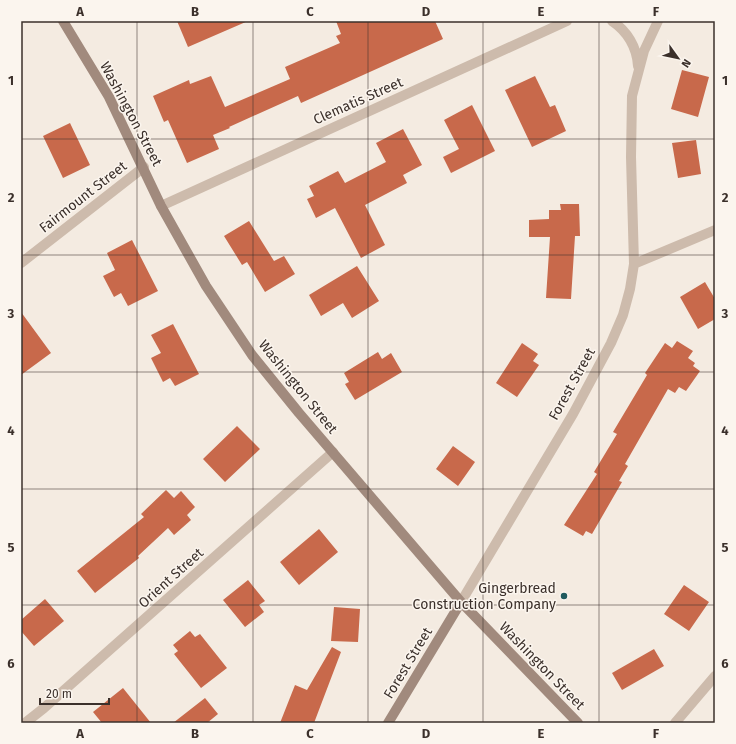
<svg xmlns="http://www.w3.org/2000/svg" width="736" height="744" font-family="'Fira Sans',sans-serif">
	<rect width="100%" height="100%" fill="#f4ebe1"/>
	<path fill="#c8694b" d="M 177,21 L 248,21 L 188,47 Z
		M 336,21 L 435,21 L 443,39 L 301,103 L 298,96 L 229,127 L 230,128 L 213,135 L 219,149 L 187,163 L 168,120 L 164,122 L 153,96 L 189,80 L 190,84 L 211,76 L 225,107 L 290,79 L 285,67 L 340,43 L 336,36 L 341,34 Z
		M 682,70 L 709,77 L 698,117 L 671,109 Z
		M 535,76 L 550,107 L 555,105 L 566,131 L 532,147 L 505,90 Z
		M 472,105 L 495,151 L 451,173 L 443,157 L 459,149 L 444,120 Z
		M 70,123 L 90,165 L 63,178 L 43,136 Z
		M 403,129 L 422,165 L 403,175 L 407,183 L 365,205 L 385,245 L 361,258 L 335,208 L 316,218 L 307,199 L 314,196 L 309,186 L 338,171 L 345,183 L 386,162 L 376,143 Z
		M 696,140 L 701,174 L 678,178 L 672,143 Z
		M 560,204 L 579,204 L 580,236 L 575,236 L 571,299 L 546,298 L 550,237 L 529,237 L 529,220 L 549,219 L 549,210 L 561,210 Z
		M 249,221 L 274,261 L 284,256 L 295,274 L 265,292 L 247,262 L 242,265 L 224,236 Z
		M 132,240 L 158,291 L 128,306 L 121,293 L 114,297 L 103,276 L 115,270 L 107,253 Z
		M 357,266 L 379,301 L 352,318 L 343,303 L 321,316 L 309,295 Z
		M 705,282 L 715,299 L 715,319 L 698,329 L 680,297 Z
		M 21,312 L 51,353 L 21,375 Z
		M 173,324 L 199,374 L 175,386 L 170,378 L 163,382 L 151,358 L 161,353 L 151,335 Z
		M 677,341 L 693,351 L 688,358 L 695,363 L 693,366 L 700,371 L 686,391 L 679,387 L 675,393 L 668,389 L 625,464 L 628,466 L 619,481 L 622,482 L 592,534 L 586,531 L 583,536 L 564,525 L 597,474 L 594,472 L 617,434 L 613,432 L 647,375 L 645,373 L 665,343 L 672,348 Z
		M 522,343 L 538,354 L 533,361 L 539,365 L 517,397 L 496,383 Z
		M 378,352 L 382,359 L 391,353 L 402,372 L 355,400 L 345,384 L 349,382 L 344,373 Z
		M 237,426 L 260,449 L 225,482 L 203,459 Z
		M 453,446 L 475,462 L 458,486 L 436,469 Z
		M 166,490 L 174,498 L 181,491 L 195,507 L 187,515 L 191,520 L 174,535 L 168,528 L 138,556 L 139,558 L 95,593 L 77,571 L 144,517 L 141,514 Z
		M 319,529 L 338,552 L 299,585 L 280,562 Z
		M 248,580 L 265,601 L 259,605 L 264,612 L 245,627 L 223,600 Z
		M 684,585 L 709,602 L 689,631 L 664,614 Z
		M 45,599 L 64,621 L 34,646 L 21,631 L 21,620 Z
		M 334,607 L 360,609 L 358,642 L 331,641 Z
		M 190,631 L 195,637 L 200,634 L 227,668 L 201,688 L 174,654 L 178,651 L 173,645 Z
		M 332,647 L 341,652 L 314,723 L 280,723 L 295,685 L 307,690 Z
		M 654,649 L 664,666 L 622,690 L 612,673 Z
		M 123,688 L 151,723 L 102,723 L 93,712 Z
		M 205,698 L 218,714 L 207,723 L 173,723 Z"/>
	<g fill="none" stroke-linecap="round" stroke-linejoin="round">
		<path stroke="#cdbbac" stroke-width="10" d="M 612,21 C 627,31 637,47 638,66
			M 161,206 L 567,21
			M 21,263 L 144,167
			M 634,264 L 715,230
			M 461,602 L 573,414 L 611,343 L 623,315 L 630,289 L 634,264 L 631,157 L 632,96 L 644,51 L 658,21
			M 25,723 L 44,708 L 333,452
			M 675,723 L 715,676"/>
		<path stroke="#a18a7d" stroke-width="10" d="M 63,21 L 109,97 L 161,206 L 206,286 L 252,355 L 299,413 L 461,602 L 578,723
			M 388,723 L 461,602"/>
	</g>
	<path fill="none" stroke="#3b302b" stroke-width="1" stroke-opacity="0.55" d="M 137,21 L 137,723M 253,21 L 253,723M 368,21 L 368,723M 483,21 L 483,723M 599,21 L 599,723M 21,139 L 715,139M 21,255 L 715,255M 21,372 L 715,372M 21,489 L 715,489M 21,605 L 715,605"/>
	<circle fill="#1f5a5e" stroke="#fbf5ee" stroke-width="1.5" cx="564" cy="596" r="4"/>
	<g text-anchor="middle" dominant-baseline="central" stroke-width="3" stroke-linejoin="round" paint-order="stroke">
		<g font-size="14" fill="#3b302b" stroke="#fbf5ee">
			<text transform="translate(358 101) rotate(-24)">Clematis Street</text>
			<text transform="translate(131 114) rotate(62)">Washington Street</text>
			<text transform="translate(83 197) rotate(-38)">Fairmount Street</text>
			<text transform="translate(572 384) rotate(-61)">Forest Street</text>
			<text transform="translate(298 387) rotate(51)">Washington Street</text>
			<text transform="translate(171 578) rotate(-42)">Orient Street</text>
			<text transform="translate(408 663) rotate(-59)">Forest Street</text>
			<text transform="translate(542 666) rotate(46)">Washington Street</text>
		</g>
		<g font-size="14" fill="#3b302b" stroke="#fbf5ee" text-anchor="end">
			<text x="556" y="588">Gingerbread<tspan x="556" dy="16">Construction Company</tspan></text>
		</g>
	</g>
	<rect width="736" height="744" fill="none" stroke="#fbf5ee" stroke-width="44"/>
	<g transform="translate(678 58) rotate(123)" stroke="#fbf5ee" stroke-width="3" paint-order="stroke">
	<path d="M0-3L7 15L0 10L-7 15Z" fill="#3b302b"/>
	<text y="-6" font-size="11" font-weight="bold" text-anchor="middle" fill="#3b302b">N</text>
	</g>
	<path d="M40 698v6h69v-6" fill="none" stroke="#3b302b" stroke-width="2"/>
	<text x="46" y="698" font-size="12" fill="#3b302b" stroke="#fbf5ee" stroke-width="3" paint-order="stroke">20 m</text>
	<rect x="22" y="22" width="692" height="700" fill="none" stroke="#3b302b" stroke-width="1.5"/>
	<g font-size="13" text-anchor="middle" font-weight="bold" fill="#3b302b">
		<text x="80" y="16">A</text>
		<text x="195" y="16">B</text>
		<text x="310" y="16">C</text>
		<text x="426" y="16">D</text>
		<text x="541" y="16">E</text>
		<text x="656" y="16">F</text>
		<text x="11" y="85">1</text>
		<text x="725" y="85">1</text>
		<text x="11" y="202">2</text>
		<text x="725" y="202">2</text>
		<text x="11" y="318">3</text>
		<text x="725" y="318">3</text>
		<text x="11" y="435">4</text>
		<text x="725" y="435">4</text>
		<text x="11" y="552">5</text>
		<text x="725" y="552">5</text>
		<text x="11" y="668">6</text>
		<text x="725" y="668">6</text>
		<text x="80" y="738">A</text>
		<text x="195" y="738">B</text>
		<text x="310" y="738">C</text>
		<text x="426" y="738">D</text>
		<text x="541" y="738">E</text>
		<text x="656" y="738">F</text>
	</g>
</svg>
